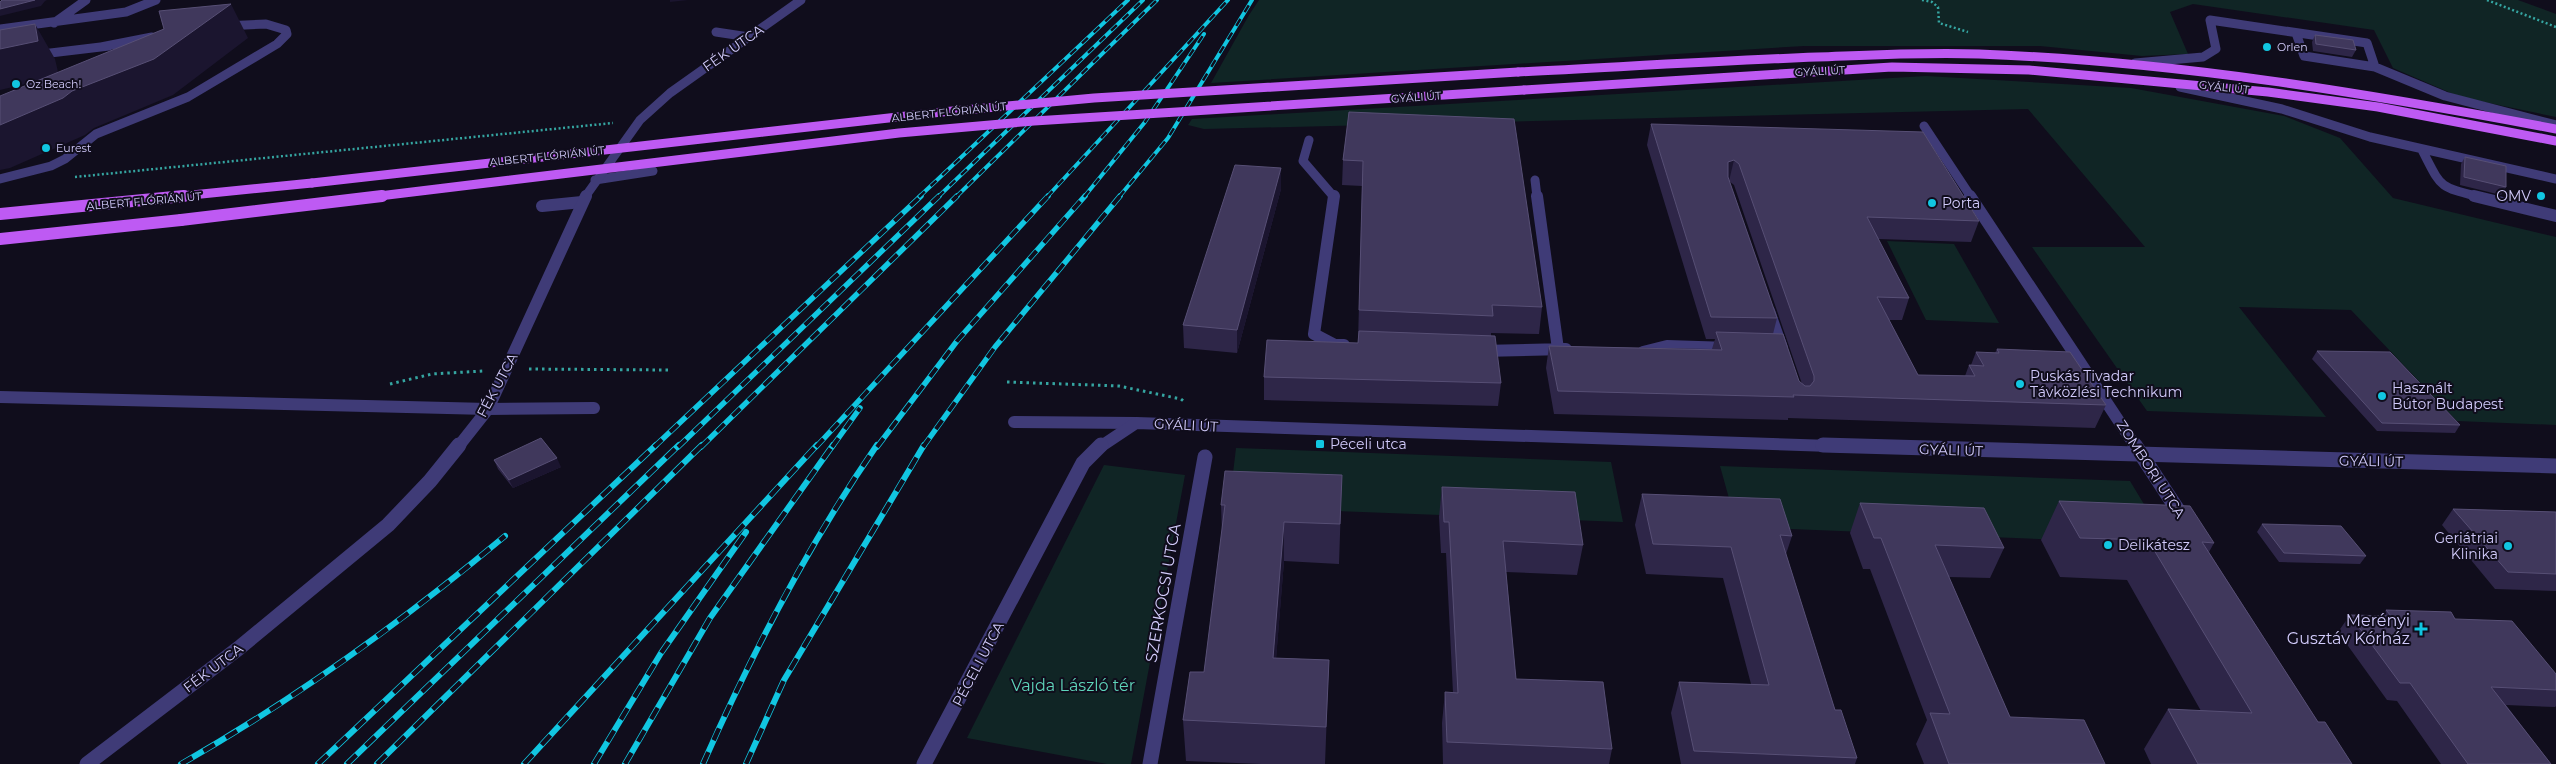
<svg xmlns="http://www.w3.org/2000/svg" width="2556" height="764" font-family="Montserrat,sans-serif">
	<rect width="100%" height="100%" fill="#100d1c"/>
	<path fill="#102525" d="M 1259,0 L 2518,0 L 2556,14 L 2556,117 L 2460,97 L 2393,68 L 2374,30 L 2193,4 L 2170,12 L 2188,54 L 2142,56 L 2040,46 L 1804,46 L 1211,83 L 1249,15 Z
		M 1926,76 L 2131,88 L 2284,116 L 2340,138 L 2393,198 L 2556,237 L 2556,425 L 2457,421 L 2351,310 L 2239,307 L 2326,417 L 2147,411 L 2032,247 L 2145,247 L 2028,109 L 1204,129 L 1188,125 L 1192,119 Z
		M 1887,241 L 1954,244 L 1999,323 L 1926,320 Z
		M 1236,448 L 1611,462 L 1623,522 L 1229,507 Z
		M 1104,465 L 1185,475 L 1131,764 L 1107,764 L 967,738 Z
		M 1720,466 L 2130,481 L 2168,544 L 1737,527 Z"/>
	<g fill="none" stroke-linecap="round" stroke-linejoin="round">
		<path stroke="#35a5a1" stroke-width="2.5" stroke-dasharray="2 2.5" stroke-linecap="butt" d="M 1922,0 L 1932,2 L 1938,7 L 1939,23 L 1968,32
			M 2487,0 L 2556,27
			M 75,177 L 613,123"/>
		<path stroke="#35a5a1" stroke-width="3" stroke-dasharray="2.5 4" stroke-linecap="butt" d="M 529,369 L 668,370
			M 1007,382 L 1119,386 L 1181,399 L 1186,403
			M 390,384 L 432,374 L 483,371"/>
		<path stroke="#3f3b77" stroke-width="9" d="M 54,23 L 86,0
			M 0,29 L 126,12 L 156,0
			M 716,32 L 749,37
			M 2296,33 L 2304,56 L 2375,67
			M 101,47 L 152,37
			M 0,59 L 109,46
			M 2135,63 L 2203,57 L 2216,49 L 2210,20 L 2367,43 L 2375,67 L 2445,96 L 2556,125
			M 2180,87 L 2282,109 L 2370,137 L 2556,179
			M 1309,140 L 1303,161 L 1334,197
			M 2422,150 C 2442,188 2437,186 2479,197
			M 0,179 L 51,166 L 65,159 L 96,134 L 188,97 L 277,44 L 287,34 L 286,30 L 266,24 L 224,26
			M 595,180 L 653,171
			M 1535,180 L 1537,197"/>
		<path stroke="#3f3b77" stroke-width="12" d="M 1334,196 L 1314,334 L 1335,345 L 1344,345
			M 1537,196 L 1558,349
			M 2474,196 L 2556,216
			M 542,206 L 582,202
			M 1769,311 L 1782,348
			M 1481,351 L 1566,349
			M 1643,352 L 1667,346 L 1730,348
			M 488,409 L 594,408
			M 1014,422 L 1136,423"/>
		<path stroke="#3f3b77" stroke-width="9" d="M 1924,126 L 1971,197
			M 585,197 L 640,120 L 670,93 L 801,0"/>
		<path stroke="#3f3b77" stroke-width="12" d="M 1970,196 L 2136,447
			M 0,397 L 488,409
			M 458,447 L 488,409 L 586,196
			M 1100,447 L 1136,423 L 1861,447"/>
		<path stroke="#3f3b77" stroke-width="15" d="M 1823,445 L 2556,466
			M 2135,445 L 2183,518
			M 87,764 L 239,648 L 388,525 L 430,481 L 459,445
			M 924,764 L 1083,463 L 1101,445
			M 1150,764 L 1205,457"/>
		<path stroke="#be5af3" stroke-width="9" d="M 1518,72 C 1618,67 1717,61 1817,57 C 1871,55 1925,52 1979,54 C 2174,61 2365,93 2556,129
			M 1524,90 L 1892,67 L 2029,70 L 2268,92 L 2378,107 L 2556,141
			M 172,197 L 312,183"/>
		<path stroke="#be5af3" stroke-width="12" d="M 0,214 L 184,196
			M 0,239 L 181,220"/>
		<defs>
			<path id="rail-far2" d="M 919,197 L 1128,0
				M 938,197 L 1143,0
				M 956,197 L 1157,0
				M 1047,197 L 1228,0
				M 1084,197 L 1145,122 L 1204,34
				M 1119,197 L 1168,138 L 1252,0"/>
			<path id="rail-far1" d="M 654,447 L 921,196
				M 678,447 L 939,196
				M 701,447 L 957,196
				M 816,447 L 1048,196
				M 832,447 L 860,408
				M 877,447 L 957,341 L 1085,196
				M 923,447 L 995,347 L 1120,196"/>
			<path id="rail" d="M 181,764 C 297,698 403,621 505,536
				M 318,764 L 656,445
				M 347,764 L 679,445
				M 377,764 L 702,445
				M 524,764 L 817,445
				M 594,764 L 661,653 L 746,532
				M 625,764 L 710,618 L 833,445
				M 703,764 C 752,653 808,545 877,445
				M 746,764 L 784,680 L 924,445"/>
		</defs>
		<use href="#rail-far2" stroke="#11c6e1" stroke-width="4"/>
		<use href="#rail-far1" stroke="#11c6e1" stroke-width="5.5"/>
		<use href="#rail" stroke="#11c6e1" stroke-width="6"/>
		<use href="#rail-far2" stroke="#100d1c" stroke-width="2.5" stroke-dasharray="8" stroke-linecap="butt"/>
		<use href="#rail-far1" stroke="#100d1c" stroke-width="4" stroke-dasharray="11" stroke-linecap="butt"/>
		<use href="#rail" stroke="#100d1c" stroke-width="4.5" stroke-dasharray="13" stroke-linecap="butt"/>
		<path stroke="#be5af3" stroke-width="9" d="M 312,183 L 942,112 L 1094,98 L 1518,72
			M 371,197 L 899,133 L 1034,121 L 1524,90"/>
		<path stroke="#be5af3" stroke-width="12" d="M 181,220 L 382,196"/>
	</g>
	<path fill="#2e2648" fill-rule="evenodd" d="M 2315,35 L 2356,50 L 2352,57 L 2313,51 L 2312,42 Z
		M 1349,112 L 1542,307 L 1539,334 L 1491,333 L 1491,336 L 1501,383 L 1498,406 L 1264,400 L 1264,377 L 1358,343 L 1362,186 L 1342,185 L 1343,160 Z
		M 1651,124 L 1979,221 L 1971,242 L 1878,239 L 1909,298 L 1902,320 L 1889,320 L 1918,375 L 1965,376 L 1969,365 L 1971,365 L 1976,352 L 1995,353 L 1997,349 L 2106,405 L 2095,428 L 1788,418 L 1788,420 L 1554,414 L 1546,368 L 1549,346 L 1712,349 L 1715,339 L 1706,339 L 1647,145 ZM 1729,181 L 1734,185 L 1802,384 L 1799,381 L 1773,334 L 1777,318 Z
		M 2465,157 L 2506,187 L 2501,195 L 2460,185 L 2461,164 Z
		M 1281,168 L 1281,189 L 1237,353 L 1184,348 L 1183,325 Z
		M 2317,351 L 2460,425 L 2455,433 L 2377,431 L 2312,359 Z
		M 494,460 L 561,467 L 513,488 L 498,469 Z
		M 1342,475 L 1339,564 L 1284,561 L 1276,658 L 1329,660 L 1325,764 L 1261,764 L 1186,761 L 1183,720 L 1204,672 L 1222,533 L 1221,505 Z
		M 1442,487 L 1583,545 L 1577,575 L 1506,572 L 1516,679 L 1612,749 L 1609,764 L 1443,764 L 1442,723 L 1445,692 L 1453,693 L 1446,553 L 1441,553 L 1439,517 Z
		M 1642,494 L 1792,536 L 1786,554 L 1835,710 L 1857,758 L 1855,764 L 1681,764 L 1671,713 L 1679,682 L 1751,684 L 1723,578 L 1646,574 L 1635,525 Z
		M 2059,501 L 2214,543 L 2209,552 L 2318,722 L 2352,764 L 2151,764 L 2144,749 L 2168,709 L 2201,711 L 2127,580 L 2060,577 L 2041,540 Z
		M 1860,503 L 2004,548 L 1990,578 L 1949,577 L 2010,717 L 2105,764 L 1924,764 L 1916,744 L 1927,720 L 1870,569 L 1863,569 L 1850,533 Z
		M 2453,509 L 2556,512 L 2556,591 L 2495,589 L 2442,525 Z
		M 2262,524 L 2366,556 L 2360,564 L 2279,562 L 2257,532 Z
		M 2386,610 L 2455,619 L 2556,690 L 2556,706 L 2555,707 L 2506,705 L 2551,764 L 2441,764 L 2397,701 L 2387,700 L 2338,632 L 2350,615 L 2382,616 Z"/>
	<path fill="#1b152f" d="M 35,0 L 47,0 L 45,1 L 41,6 L 0,16 L 0,9 Z
		M 670,0 L 688,0 L 670,2 Z
		M 231,4 L 248,38 L 173,95 L 94,128 L 85,135 L 10,168 L 0,170 L 0,125 L 72,91 Z
		M 35,24 L 55,59 L 59,76 L 0,90 L 0,49 Z
		M 1734,160 L 1729,181 L 1723,183 L 1728,162 Z
		M 1281,168 L 1281,189 L 1237,353 L 1237,330 Z
		M 557,458 L 561,467 L 513,488 L 509,480 Z
		M 1284,522 L 1284,561 L 1273,698 L 1273,658 Z"/>
	<path fill="#40385c" stroke="#574f75" d="M 2,0 L 35,0 L 0,9 L 0,2 Z
		M 231,4 L 154,59 L 72,91 L 63,98 L 0,125 L 0,96 L 164,29 L 159,11 Z
		M 35,24 L 38,41 L 0,49 L 0,30 Z
		M 2315,35 L 2353,40 L 2356,50 L 2316,44 Z
		M 1349,112 L 1514,119 L 1542,307 L 1492,305 L 1493,316 L 1359,310 L 1363,161 L 1343,160 Z
		M 1651,124 L 1923,132 L 1979,221 L 1867,217 L 1909,298 L 1877,297 L 1918,375 L 1975,376 L 1969,365 L 1984,366 L 1976,352 L 1999,353 L 1997,349 L 2070,352 L 2106,405 L 1793,395 L 1794,397 L 1558,391 L 1549,346 L 1722,350 L 1716,332 L 1783,334 L 1799,381 L 1805,386 L 1810,386 L 1814,381 L 1814,376 L 1739,164 L 1734,160 L 1728,162 L 1728,177 L 1777,318 L 1711,317 Z
		M 2465,157 L 2506,166 L 2506,187 L 2464,177 Z
		M 1235,165 L 1281,168 L 1237,330 L 1183,325 Z
		M 1359,331 L 1495,336 L 1501,383 L 1264,377 L 1267,340 L 1358,343 Z
		M 2317,351 L 2390,352 L 2460,425 L 2382,423 Z
		M 541,438 L 557,458 L 509,480 L 494,460 Z
		M 1225,471 L 1342,475 L 1340,524 L 1284,522 L 1273,658 L 1329,660 L 1326,727 L 1183,720 L 1190,672 L 1204,672 L 1225,505 L 1221,505 Z
		M 1442,487 L 1575,492 L 1583,545 L 1503,541 L 1516,679 L 1603,682 L 1612,749 L 1447,742 L 1445,692 L 1458,693 L 1449,522 L 1444,522 Z
		M 1642,494 L 1780,499 L 1792,536 L 1780,535 L 1835,710 L 1841,710 L 1857,758 L 1694,751 L 1679,682 L 1769,685 L 1731,547 L 1653,544 Z
		M 2059,501 L 2190,506 L 2214,543 L 2202,542 L 2318,722 L 2325,722 L 2352,764 L 2198,764 L 2168,709 L 2252,713 L 2148,540 L 2080,538 Z
		M 1860,503 L 1984,508 L 2004,548 L 1935,545 L 2010,717 L 2084,720 L 2105,764 L 1949,764 L 1930,713 L 1950,714 L 1881,538 L 1874,538 Z
		M 2453,509 L 2556,512 L 2556,574 L 2508,572 Z
		M 2262,524 L 2341,526 L 2366,556 L 2284,553 Z
		M 2386,610 L 2451,612 L 2455,619 L 2512,621 L 2556,674 L 2556,690 L 2491,687 L 2551,764 L 2468,764 L 2410,683 L 2400,683 L 2350,615 L 2391,616 Z"/>
	<g fill="#11c6e1" stroke="#100d1c" stroke-width="2">
		<circle cx="2267" cy="47" r="5"/>
		<circle cx="16" cy="84" r="5"/>
		<circle cx="46" cy="148" r="5"/>
		<circle cx="2541" cy="196" r="5"/>
		<circle cx="1932" cy="203" r="5"/>
		<circle cx="2020" cy="384" r="5"/>
		<circle cx="2382" cy="396" r="5"/>
		<rect x="1315" y="439" width="10" height="10" rx="2.5"/>
		<circle cx="2108" cy="545" r="5"/>
		<circle cx="2508" cy="546" r="5"/>
		<path d="M2418.5 621.5h5v5h5v5h-5v5h-5v-5h-5v-5h5z"/>
	</g>
	<g text-anchor="middle" dominant-baseline="central" stroke-width="4" stroke-linejoin="round" paint-order="stroke">
		<g font-size="11" fill="#d2cbfb" stroke="#100d1c" text-anchor="start">
			<text x="2277" y="47">Orlen</text>
			<text x="26" y="84">Oz Beach!</text>
			<text x="56" y="148">Eurest</text>
		</g>
		<g font-size="11" fill="#d2cbfb" stroke="#100d1c">
			<text transform="translate(1820 71) rotate(-3)">GYÁLI ÚT</text>
			<text transform="translate(2224 87) rotate(6)">GYÁLI ÚT</text>
			<text transform="translate(1416 97) rotate(-4)">GYÁLI ÚT</text>
			<text transform="translate(949 112) rotate(-6)">ALBERT FLÓRIÁN ÚT</text>
			<text transform="translate(547 156) rotate(-6)">ALBERT FLÓRIÁN ÚT</text>
			<text transform="translate(144 201) rotate(-5)">ALBERT FLÓRIÁN ÚT</text>
		</g>
		<g font-size="14" fill="#d2cbfb" stroke="#100d1c">
			<text transform="translate(733 48) rotate(-35)">FÉK UTCA</text>
			<text transform="translate(497 385) rotate(-62)">FÉK UTCA</text>
			<text transform="translate(1186 425) rotate(3)">GYÁLI ÚT</text>
			<text transform="translate(1951 450) rotate(2)">GYÁLI ÚT</text>
			<text transform="translate(2371 461) rotate(1)">GYÁLI ÚT</text>
			<text transform="translate(2151 469) rotate(57)">ZOMBORI UTCA</text>
			<text transform="translate(978 664) rotate(-62)">PÉCELI UTCA</text>
			<text transform="translate(213 668) rotate(-37)">FÉK UTCA</text>
		</g>
		<g font-size="14" fill="#d2cbfb" stroke="#100d1c" text-anchor="start">
			<text x="2531" y="196" text-anchor="end">OMV</text>
			<text x="1942" y="203">Porta</text>
			<text x="2030" y="376">Puskás Tivadar<tspan x="2030" dy="16">Távközlési Technikum</tspan></text>
			<text x="2392" y="388">Használt<tspan x="2392" dy="16">Bútor Budapest</tspan></text>
			<text x="1330" y="444">Péceli utca</text>
			<text x="2498" y="538" text-anchor="end">Geriátriai<tspan x="2498" dy="16">Klinika</tspan></text>
			<text x="2118" y="545">Delikátesz</text>
		</g>
		<g font-size="16" fill="#d2cbfb" stroke="#100d1c">
			<text transform="translate(1163 593) rotate(-80)">SZERKOCSI UTCA</text>
		</g>
		<g font-size="16" fill="#d2cbfb" stroke="#100d1c" text-anchor="end">
			<text x="2410" y="620">Merényi<tspan x="2410" dy="18">Gusztáv Kórház</tspan></text>
		</g>
		<g font-size="16" fill="#5ed4ba" stroke="#100d1c">
			<text x="1073" y="685">Vajda László tér</text>
		</g>
	</g>
</svg>
